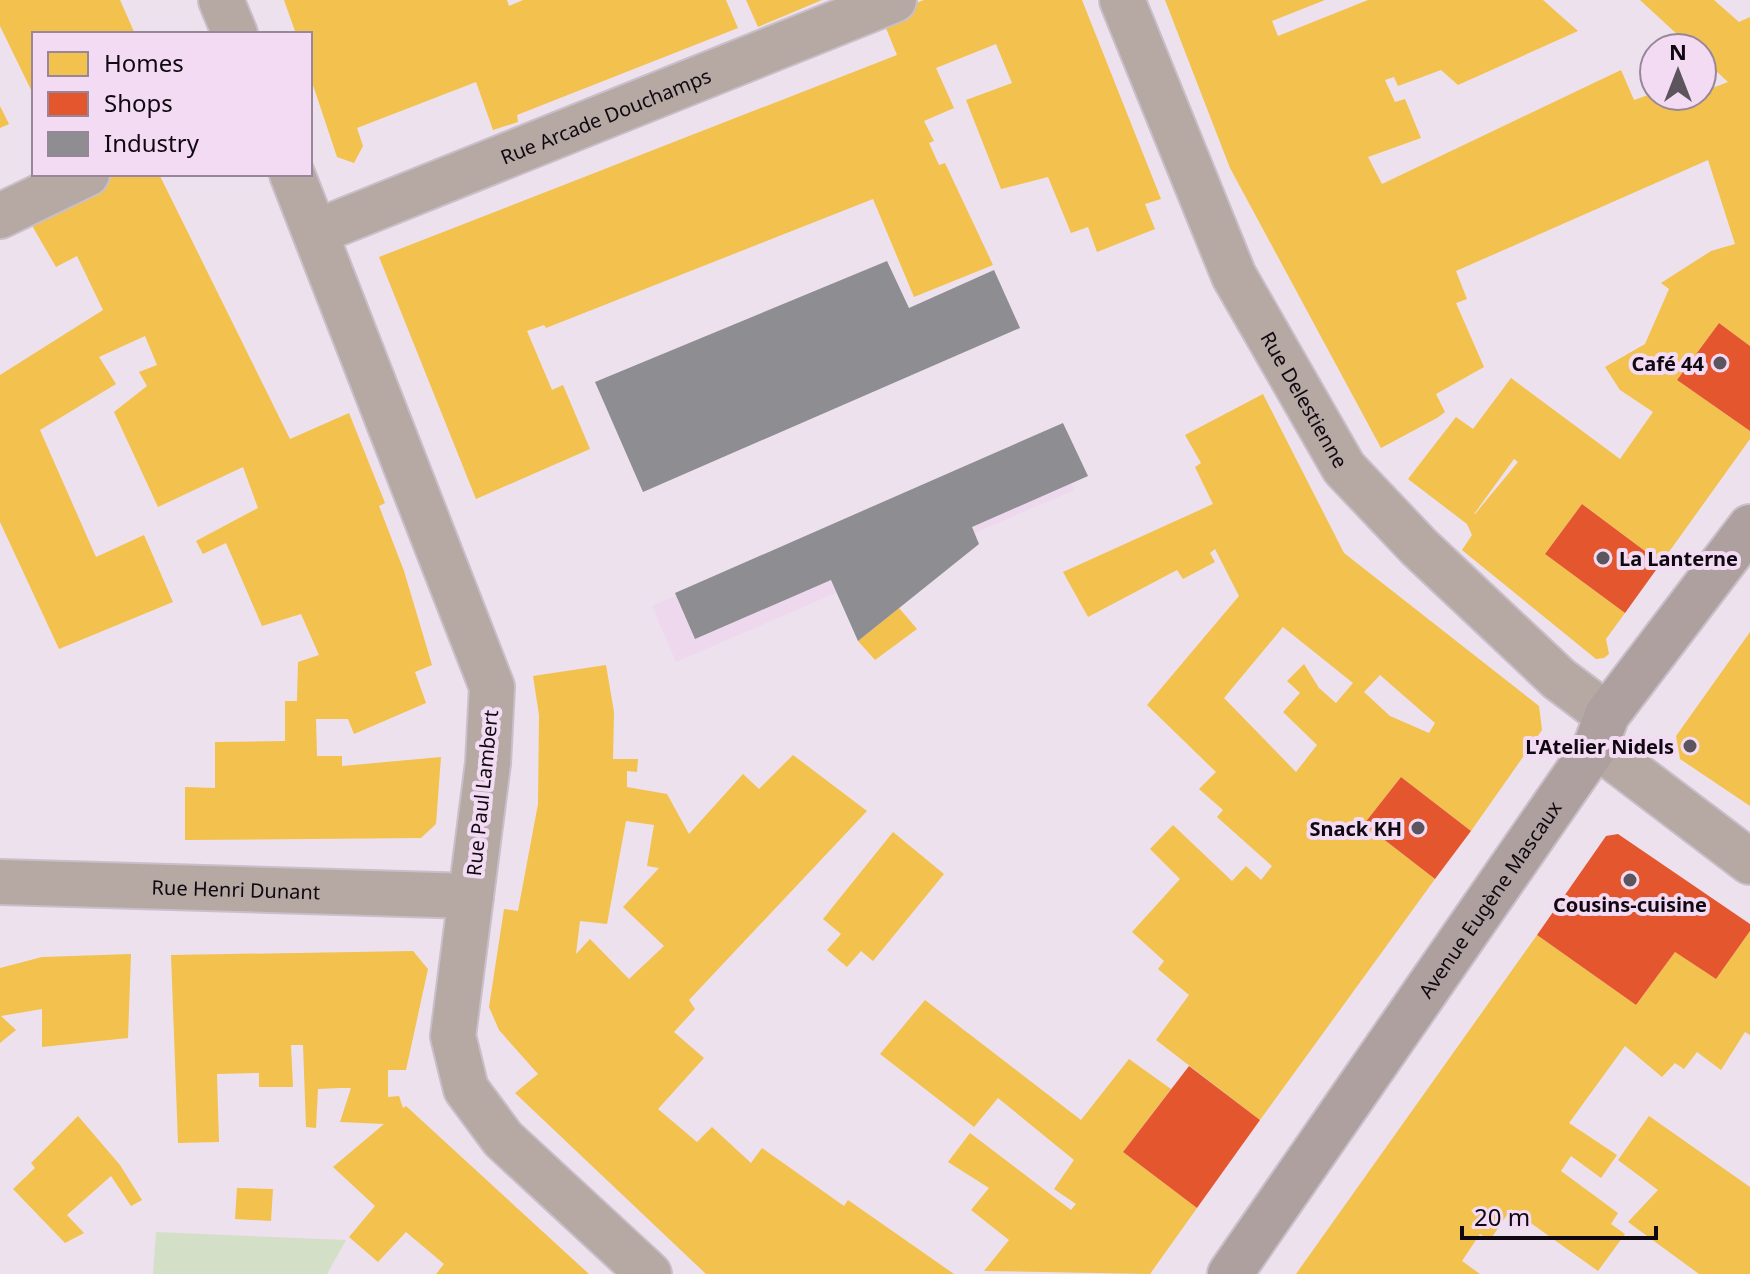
<svg xmlns="http://www.w3.org/2000/svg" width="1750" height="1274" font-family="'Noto Sans',sans-serif">
	<rect width="100%" height="100%" fill="#ede1ed"/>
	<path fill="#eed8ee" d="M 1050,434 L 1074,490 L 676,662 L 652,606 Z"/>
	<path fill="#d4dfc8" d="M 156,1232 L 346,1240 L 327,1274 L 153,1274 Z"/>
	<path fill="#f2c14e" fill-rule="evenodd" d="M 0,0 L 120,0 L 135,34 L 34,34 L 34,96 L 0,26 Z
		M 284,0 L 507,0 L 509,6 L 523,0 L 726,0 L 738,28 L 517,115 L 518,122 L 493,130 L 476,82 L 357,128 L 363,146 L 354,163 L 337,157 L 310,76 L 310,34 L 296,34 Z
		M 746,0 L 822,0 L 758,27 Z
		M 924,0 L 1082,0 L 1161,199 L 1145,204 L 1155,229 L 1097,252 L 1088,227 L 1071,233 L 1048,177 L 1001,189 L 966,100 L 1012,83 L 996,44 L 936,68 L 954,108 L 924,121 L 934,141 L 929,143 L 939,165 L 945,163 L 993,265 L 914,297 L 873,199 L 546,328 L 544,325 L 527,331 L 552,390 L 563,385 L 590,449 L 476,499 L 379,257 L 897,55 L 881,16 Z
		M 1165,0 L 1325,0 L 1272,21 L 1278,36 L 1368,0 L 1543,0 L 1578,31 L 1458,85 L 1441,70 L 1398,86 L 1394,77 L 1385,80 L 1395,102 L 1405,99 L 1421,138 L 1368,157 L 1382,184 L 1621,70 L 1634,100 L 1648,95 L 1669,106 L 1702,96 L 1702,92 L 1728,82 L 1702,58 L 1702,48 L 1692,48 L 1640,0 L 1714,0 L 1739,22 L 1750,17 L 1750,346 L 1719,323 L 1677,380 L 1750,431 L 1750,439 L 1661,563 L 1582,504 L 1545,554 L 1625,613 L 1606,639 L 1609,654 L 1604,658 L 1596,659 L 1462,550 L 1472,535 L 1467,524 L 1408,479 L 1456,417 L 1473,429 L 1511,378 L 1620,459 L 1653,412 L 1620,390 L 1605,367 L 1645,344 L 1669,289 L 1661,283 L 1711,251 L 1735,244 L 1708,160 L 1456,271 L 1467,299 L 1456,303 L 1484,367 L 1436,394 L 1445,412 L 1437,418 L 1381,448 L 1230,168 ZM 1514,459 L 1518,462 L 1475,514 L 1474,514 Z
		M 0,106 L 9,124 L 0,128 Z
		M 118,174 L 159,174 L 290,439 L 349,413 L 385,503 L 379,506 L 404,571 L 432,665 L 415,672 L 426,703 L 354,734 L 348,719 L 316,719 L 317,756 L 342,756 L 342,766 L 441,757 L 436,824 L 421,838 L 185,840 L 185,787 L 215,788 L 215,742 L 285,741 L 285,701 L 297,701 L 298,662 L 319,655 L 301,614 L 262,626 L 226,543 L 203,554 L 196,541 L 258,508 L 243,467 L 158,507 L 114,412 L 147,386 L 139,372 L 157,365 L 145,336 L 99,357 L 116,384 L 40,430 L 96,557 L 144,535 L 173,602 L 59,649 L 0,522 L 0,375 L 103,310 L 77,256 L 56,267 L 27,217 Z
		M 1263,394 L 1344,553 L 1539,706 L 1542,730 L 1471,831 L 1401,777 L 1364,824 L 1435,879 L 1260,1120 L 1156,1040 L 1189,995 L 1158,969 L 1164,961 L 1132,932 L 1180,879 L 1150,849 L 1173,825 L 1232,881 L 1246,866 L 1261,880 L 1272,866 L 1217,817 L 1223,810 L 1199,789 L 1216,772 L 1147,705 L 1239,596 L 1215,549 L 1210,553 L 1215,562 L 1183,579 L 1177,570 L 1088,617 L 1063,572 L 1213,504 L 1195,467 L 1201,463 L 1185,435 ZM 1283,627 L 1353,683 L 1336,703 L 1319,688 L 1304,664 L 1287,681 L 1300,693 L 1283,712 L 1317,745 L 1296,772 L 1224,698 ZM 1380,675 L 1435,723 L 1429,733 L 1390,716 L 1364,692 Z
		M 899,608 L 917,629 L 875,660 L 858,641 Z
		M 1750,632 L 1750,806 L 1680,759 L 1676,736 Z
		M 606,665 L 614,712 L 613,759 L 638,759 L 637,772 L 627,771 L 627,787 L 667,794 L 689,834 L 743,774 L 759,789 L 793,755 L 867,811 L 689,1000 L 695,1009 L 674,1032 L 704,1058 L 658,1109 L 697,1142 L 712,1127 L 751,1163 L 762,1148 L 844,1206 L 848,1200 L 954,1274 L 706,1274 L 515,1093 L 538,1074 L 499,1030 L 489,1007 L 504,909 L 518,911 L 538,804 L 539,715 L 533,676 ZM 626,821 L 654,825 L 647,866 L 659,868 L 623,907 L 664,946 L 629,979 L 590,939 L 576,954 L 580,921 L 607,924 Z
		M 893,832 L 944,874 L 873,961 L 861,951 L 847,967 L 827,950 L 841,934 L 823,919 Z
		M 1750,931 L 1750,1035 L 1745,1032 L 1721,1070 L 1697,1052 L 1684,1069 L 1675,1063 L 1662,1077 L 1625,1046 L 1569,1123 L 1617,1155 L 1601,1178 L 1571,1156 L 1561,1171 L 1618,1213 L 1611,1224 L 1625,1234 L 1598,1271 L 1511,1209 L 1490,1240 L 1480,1234 L 1462,1261 L 1480,1274 L 1296,1274 L 1537,935 L 1636,1005 L 1675,952 L 1716,979 Z
		M 413,951 L 428,969 L 406,1070 L 388,1070 L 388,1097 L 399,1096 L 403,1108 L 406,1106 L 589,1274 L 436,1274 L 444,1264 L 406,1232 L 378,1262 L 349,1237 L 375,1206 L 333,1167 L 384,1124 L 340,1122 L 351,1088 L 340,1088 L 318,1089 L 316,1128 L 306,1127 L 303,1045 L 291,1045 L 293,1087 L 259,1087 L 259,1073 L 217,1074 L 219,1142 L 178,1143 L 171,955 Z
		M 131,954 L 128,1038 L 42,1047 L 42,1009 L 1,1016 L 16,1030 L 0,1043 L 0,968 L 42,957 Z
		M 925,1000 L 1081,1120 L 1129,1059 L 1171,1089 L 1123,1152 L 1197,1208 L 1150,1274 L 984,1271 L 1009,1240 L 971,1210 L 989,1188 L 948,1162 L 970,1133 L 1071,1210 L 1076,1204 L 1054,1189 L 1074,1160 L 998,1098 L 974,1127 L 880,1054 Z
		M 78,1116 L 120,1165 L 142,1200 L 131,1206 L 111,1176 L 67,1215 L 84,1233 L 65,1243 L 13,1189 L 35,1168 L 31,1163 Z
		M 1649,1116 L 1750,1187 L 1750,1274 L 1699,1274 L 1628,1222 L 1658,1190 L 1618,1160 Z
		M 237,1188 L 273,1189 L 271,1221 L 235,1219 Z"/>
	<path fill="#e4572e" d="M 1719,323 L 1750,346 L 1750,431 L 1677,380 Z
		M 1582,504 L 1661,563 L 1625,613 L 1545,554 Z
		M 1401,777 L 1471,831 L 1435,879 L 1364,824 Z
		M 1618,834 L 1750,924 L 1750,931 L 1716,979 L 1675,952 L 1636,1005 L 1537,935 L 1606,836 Z
		M 1189,1066 L 1260,1120 L 1197,1208 L 1123,1152 Z"/>
	<path fill="#8d8d92" d="M 887,261 L 909,308 L 994,270 L 1020,328 L 643,492 L 595,382 Z
		M 1063,423 L 1088,476 L 972,527 L 979,544 L 858,641 L 831,580 L 695,639 L 675,593 Z"/>
	<g fill="none" stroke-linecap="round" stroke-linejoin="round">
		<defs>
			<g id="minor">
				<path d="M 221,0 L 235,34"/>
				<path id="s1" d="M 1122,0 L 1234,276 L 1344,468 L 1419,547 L 1559,679 L 1607,715"/>
				<path d="M 292,174 L 492,687 L 488,763 L 453,1036 L 466,1089 L 503,1139 L 649,1274"/>
				<path d="M 0,216 L 87,174"/>
				<path id="s2" d="M 316,232 L 894,0"/>
				<path d="M 1596,745 L 1750,862"/>
				<path id="s3" d="M 0,882 L 471,896"/>
			</g>
			<g id="major">
				<path id="s4" d="M 1230,1274 L 1596,745 L 1607,715 L 1750,527"/>
			</g>
		</defs>
		<use href="#minor" stroke="#c9bfc9" stroke-width="48"/>
		<use href="#major" stroke="#c9bfc9" stroke-width="48"/>
		<use href="#minor" stroke="#b6a8a3" stroke-width="44"/>
		<use href="#major" stroke="#ada09e" stroke-width="44"/>
	</g>
	<g fill="#5d555e" stroke="#f2dbf3" stroke-width="3">
		<circle cx="1720" cy="363" r="8"/>
		<circle cx="1603" cy="558" r="8"/>
		<circle cx="1690" cy="746" r="8"/>
		<circle cx="1418" cy="828" r="8"/>
		<circle cx="1630" cy="880" r="8"/>
	</g>
	<g text-anchor="middle" dominant-baseline="central" stroke-width="8" stroke-linejoin="round" paint-order="stroke">
		<g font-size="20" fill="#100911" stroke="#f2dbf3">
			<text stroke="none"><textPath href="#s2" startOffset="312">Rue Arcade Douchamps</textPath></text>
			<text stroke="none"><textPath href="#s1" startOffset="440">Rue Delestienne</textPath></text>
			<text transform="translate(482 793) rotate(-84)">Rue Paul Lambert</text>
			<text stroke="none"><textPath href="#s3" startOffset="236">Rue Henri Dunant</textPath></text>
			<text stroke="none"><textPath href="#s4" startOffset="456">Avenue Eugène Mascaux</textPath></text>
		</g>
		<g font-size="20" font-weight="bold" fill="#100911" stroke="#f2dbf3" text-anchor="end">
			<text x="1704" y="363">Café 44</text>
			<text x="1619" y="558" text-anchor="start">La Lanterne</text>
			<text x="1674" y="746">L'Atelier Nidels</text>
			<text x="1402" y="828">Snack KH</text>
			<text x="1630" y="904" text-anchor="middle">Cousins-cuisine</text>
		</g>
	</g>
	<rect x="32" y="32" width="280" height="144" fill="#f2dbf3" stroke="#988799" stroke-width="2"/>
	<rect x="48" y="52" width="40" height="24" fill="#f2c14e" stroke="#988799" stroke-width="2"/>
	<text x="104" y="72" font-size="24" fill="#100911">Homes</text>
	<rect x="48" y="92" width="40" height="24" fill="#e4572e" stroke="#988799" stroke-width="2"/>
	<text x="104" y="112" font-size="24" fill="#100911">Shops</text>
	<rect x="48" y="132" width="40" height="24" fill="#8d8d92" stroke="#988799" stroke-width="2"/>
	<text x="104" y="152" font-size="24" fill="#100911">Industry</text>
	<g transform="translate(1678 72)"><circle r="38" fill="#f2dbf3" stroke="#988799" stroke-width="2"/>
	<path d="M0-6L14 30L0 20L-14 30Z" fill="#5d555e"/>
	<text y="-12" font-size="22" font-weight="bold" text-anchor="middle" fill="#100911">N</text>
	</g>
	<path d="M1462 1226v12h194v-12" fill="none" stroke="#100911" stroke-width="4"/>
	<text x="1474" y="1226" font-size="24" fill="#100911" stroke="#f2dbf3" stroke-width="6" paint-order="stroke">20 m</text>
</svg>
